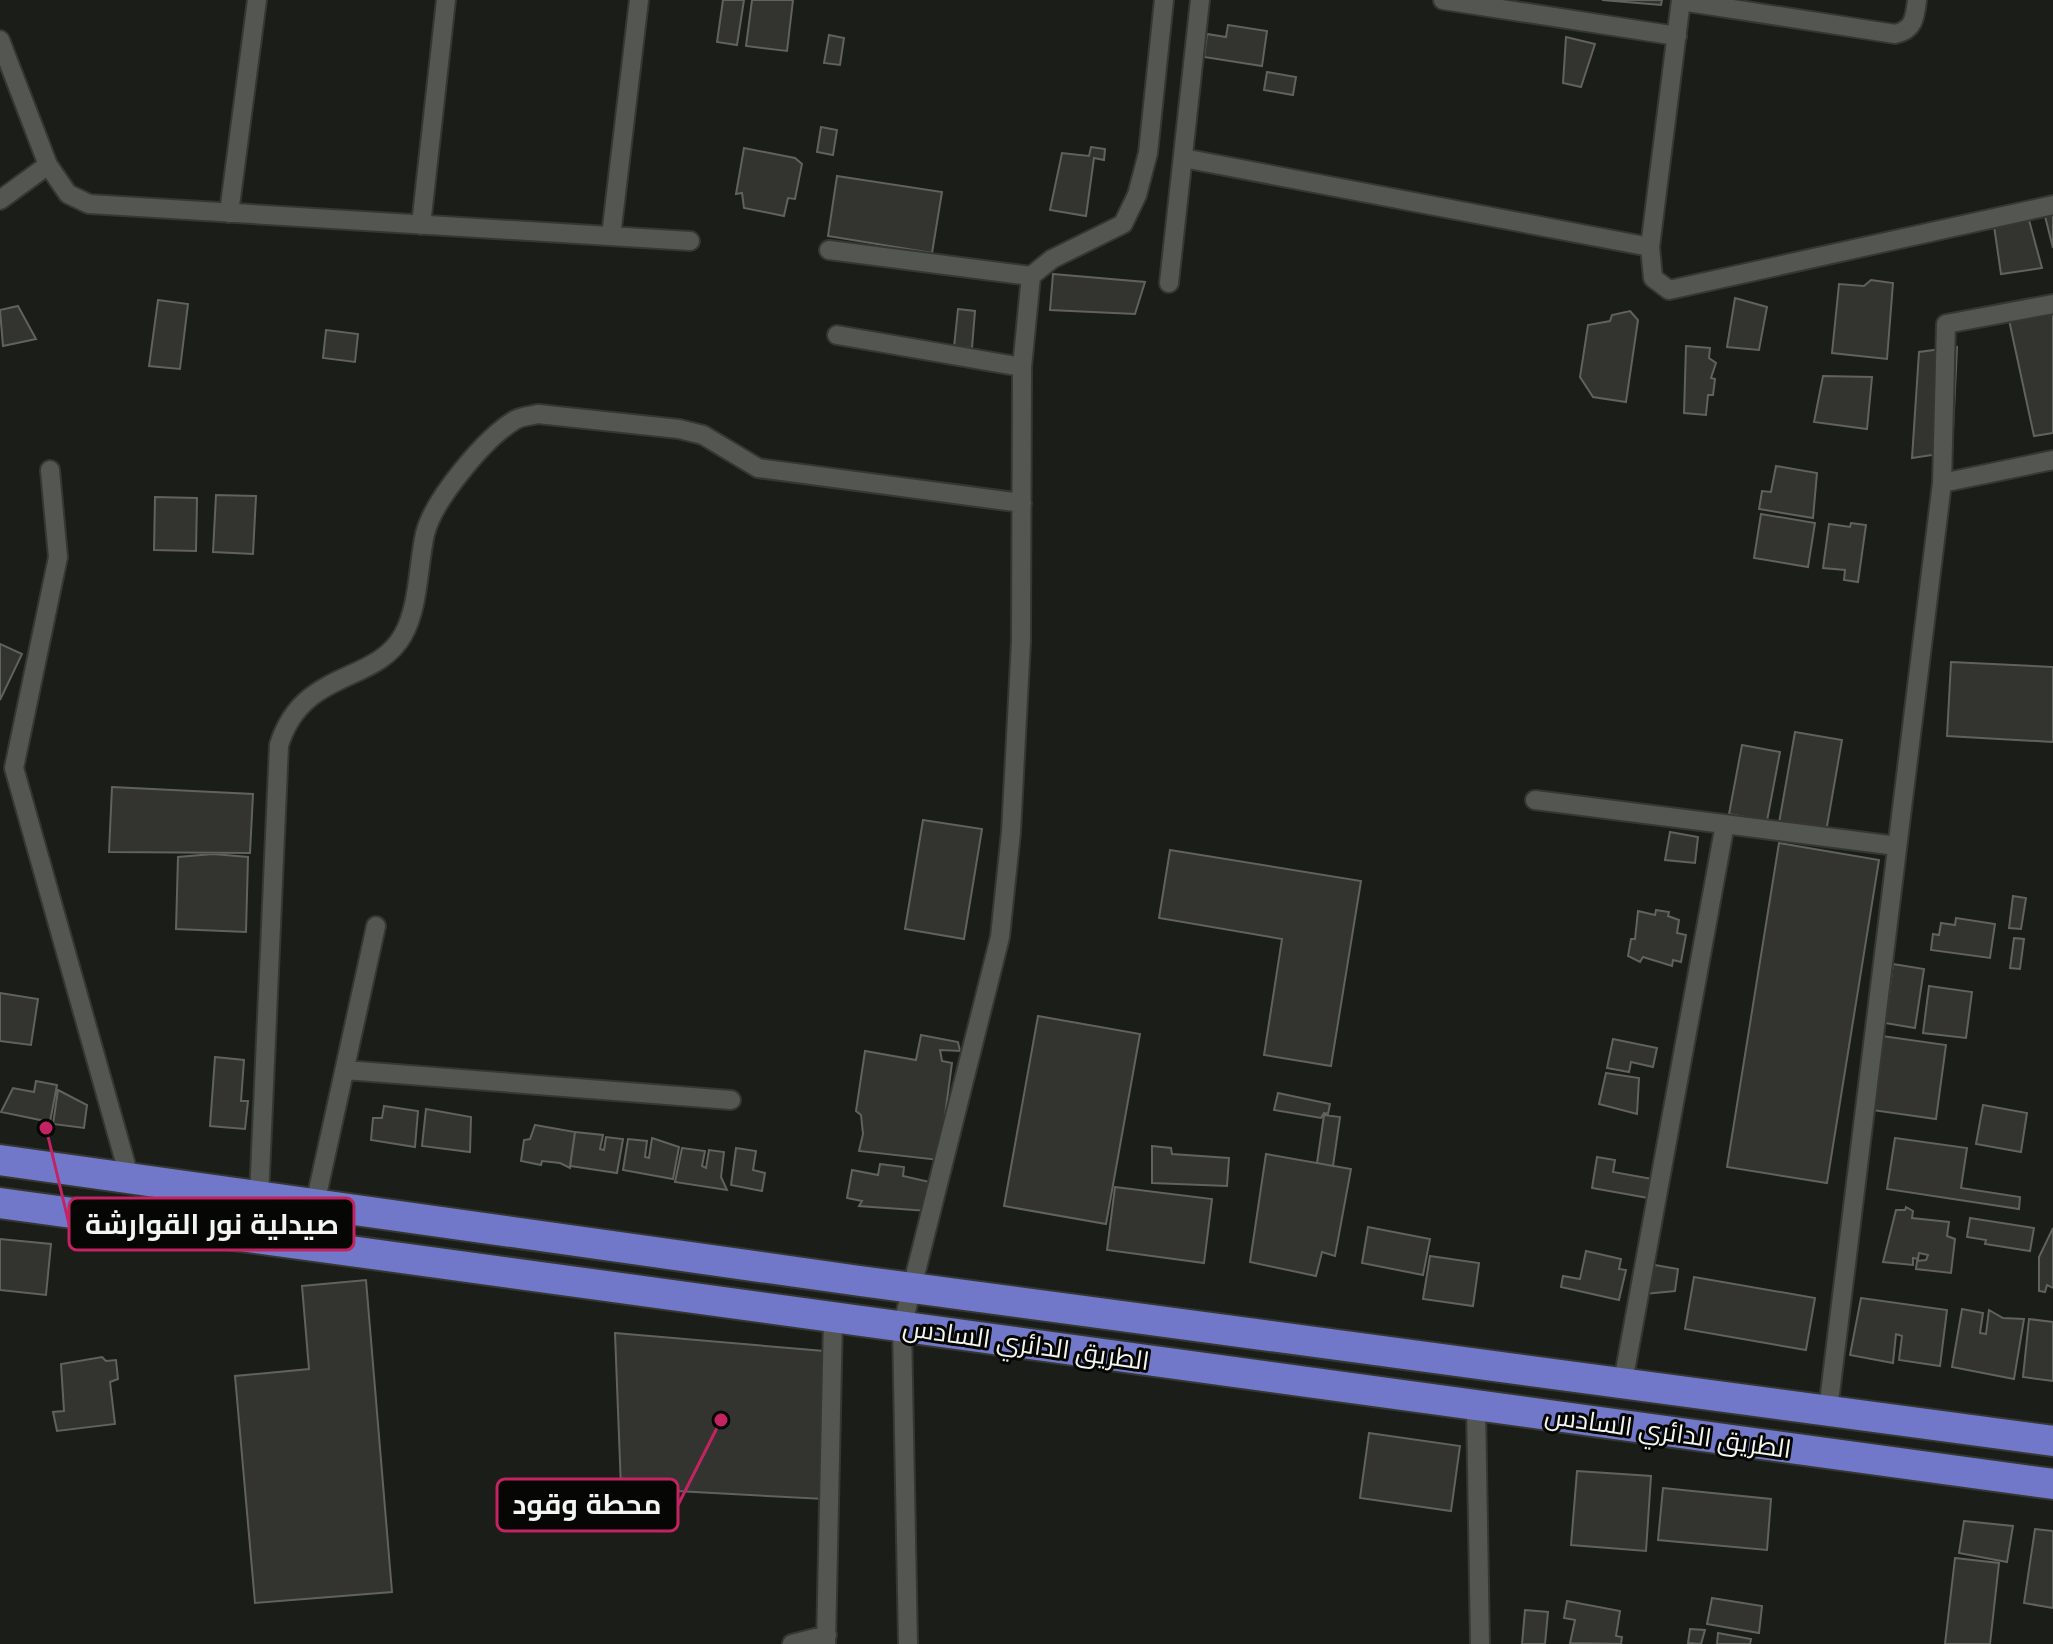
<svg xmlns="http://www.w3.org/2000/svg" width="2053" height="1644" font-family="Montserrat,Cairo,sans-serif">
	<rect width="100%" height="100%" fill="#1b1d18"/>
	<path fill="#333430" stroke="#60625d" stroke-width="2" d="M 723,0 L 744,0 L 737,45 L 717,42 Z
		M 752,0 L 793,0 L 787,51 L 746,46 Z
		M 1602,0 L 1662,0 L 1661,5 Z
		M 1228,25 L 1267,31 L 1262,66 L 1204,57 L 1207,34 L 1226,37 Z
		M 829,35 L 844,38 L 840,65 L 824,63 Z
		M 1566,37 L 1595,44 L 1581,87 L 1563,83 Z
		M 1267,72 L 1296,77 L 1293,95 L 1264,90 Z
		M 821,127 L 837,130 L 833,155 L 817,152 Z
		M 1091,147 L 1105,149 L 1104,160 L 1094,158 L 1086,216 L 1050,210 L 1062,153 L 1089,156 Z
		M 744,148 L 795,158 L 802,164 L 795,199 L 788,198 L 784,216 L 744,208 L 742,193 L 736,194 Z
		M 837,176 L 942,192 L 932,253 L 828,236 Z
		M 2053,215 L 2053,248 L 2045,216 Z
		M 2029,220 L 2042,268 L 2001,274 L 1994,226 Z
		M 1053,274 L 1145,282 L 1135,314 L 1050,310 Z
		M 1871,280 L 1893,283 L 1887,359 L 1832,353 L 1839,284 L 1864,286 Z
		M 1735,298 L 1767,307 L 1759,350 L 1727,347 Z
		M 2053,298 L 2053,433 L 2034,436 L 2006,306 Z
		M 158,300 L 188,304 L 180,369 L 149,366 Z
		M 18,306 L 36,339 L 3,346 L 0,310 Z
		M 958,309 L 975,311 L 972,348 L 954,347 Z
		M 1630,311 L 1638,320 L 1626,402 L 1593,397 L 1580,377 L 1588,325 L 1610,321 L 1612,315 Z
		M 326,330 L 358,334 L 355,362 L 323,358 Z
		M 1686,346 L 1710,348 L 1709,358 L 1716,363 L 1711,378 L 1715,379 L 1713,395 L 1708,395 L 1706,415 L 1684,413 Z
		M 1957,347 L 1952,452 L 1912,458 L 1919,352 Z
		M 1823,376 L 1872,377 L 1867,429 L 1814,422 Z
		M 1776,466 L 1817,473 L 1813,518 L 1759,509 L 1762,491 L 1771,492 Z
		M 216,495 L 256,496 L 253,554 L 213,552 Z
		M 155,497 L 197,498 L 196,551 L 154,550 Z
		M 1761,514 L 1815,523 L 1808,567 L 1754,558 Z
		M 1851,523 L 1866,525 L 1858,582 L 1844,580 L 1845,570 L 1823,568 L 1829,524 L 1850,527 Z
		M 0,644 L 22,654 L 0,700 Z
		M 1951,662 L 2053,667 L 2053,742 L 1947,736 Z
		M 1795,732 L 1842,740 L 1826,832 L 1779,823 Z
		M 1742,745 L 1780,752 L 1767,821 L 1729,814 Z
		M 112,787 L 253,794 L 250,853 L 109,852 Z
		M 923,820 L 982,829 L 964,939 L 905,929 Z
		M 1670,832 L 1698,837 L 1695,863 L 1665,860 Z
		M 1779,843 L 1879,860 L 1827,1183 L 1727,1167 Z
		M 1170,850 L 1361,881 L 1331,1066 L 1264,1055 L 1282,939 L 1159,918 Z
		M 213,854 L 248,857 L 246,932 L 176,929 L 178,857 Z
		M 2013,896 L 2026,898 L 2021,929 L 2009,928 Z
		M 1656,910 L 1669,912 L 1668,916 L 1679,920 L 1677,933 L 1686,935 L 1681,962 L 1673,960 L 1672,966 L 1643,957 L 1640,962 L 1628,956 L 1631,939 L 1635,939 L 1638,911 L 1655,915 Z
		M 1956,918 L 1995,924 L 1990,958 L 1931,950 L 1933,934 L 1939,935 L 1941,923 L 1955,925 Z
		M 2014,938 L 2024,939 L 2020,969 L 2010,968 Z
		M 1893,964 L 1924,969 L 1915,1028 L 1885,1023 Z
		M 1929,986 L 1972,992 L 1966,1038 L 1923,1033 Z
		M 0,993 L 38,999 L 31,1045 L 0,1041 Z
		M 1038,1016 L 1140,1034 L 1106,1224 L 1004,1206 Z
		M 921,1035 L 958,1042 L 960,1051 L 940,1050 L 942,1061 L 952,1063 L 939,1160 L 859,1151 L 863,1134 L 861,1115 L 856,1111 L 865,1051 L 916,1060 Z
		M 1882,1036 L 1946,1045 L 1936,1119 L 1872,1110 Z
		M 1613,1039 L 1657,1048 L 1653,1067 L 1631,1062 L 1629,1072 L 1607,1068 Z
		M 215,1057 L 244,1060 L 241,1101 L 248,1101 L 245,1129 L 210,1126 Z
		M 1606,1073 L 1639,1078 L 1637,1114 L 1599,1104 Z
		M 36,1081 L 57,1085 L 50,1122 L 1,1112 L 13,1088 L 34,1092 Z
		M 58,1090 L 87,1105 L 84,1128 L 53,1124 Z
		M 1278,1093 L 1330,1104 L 1328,1114 L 1324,1113 L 1321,1118 L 1274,1110 Z
		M 1983,1105 L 2027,1113 L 2021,1152 L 1976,1144 Z
		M 384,1106 L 418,1111 L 415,1147 L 371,1140 L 373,1118 L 382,1118 Z
		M 426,1109 L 471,1117 L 470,1152 L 422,1146 Z
		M 1324,1115 L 1340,1117 L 1333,1166 L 1317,1163 Z
		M 535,1125 L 575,1132 L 570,1168 L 560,1163 L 542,1161 L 541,1165 L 521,1161 L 524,1140 L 530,1139 Z
		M 575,1132 L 603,1135 L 600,1149 L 604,1150 L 606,1137 L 623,1139 L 617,1173 L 570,1166 Z
		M 652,1138 L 679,1147 L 673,1179 L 623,1170 L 628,1139 L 647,1141 L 645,1157 L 649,1158 Z
		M 1895,1138 L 1967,1148 L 1961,1188 L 2020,1197 L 2019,1209 L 1887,1189 Z
		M 1152,1146 L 1171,1148 L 1172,1154 L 1229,1158 L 1227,1186 L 1152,1183 Z
		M 682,1148 L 705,1151 L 702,1166 L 706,1168 L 709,1150 L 724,1152 L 721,1177 L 727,1190 L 675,1182 Z
		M 736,1148 L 756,1151 L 753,1170 L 765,1173 L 762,1191 L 731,1185 Z
		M 1266,1154 L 1351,1169 L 1335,1256 L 1322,1252 L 1316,1276 L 1250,1262 Z
		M 1597,1157 L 1615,1160 L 1613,1172 L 1658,1180 L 1654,1199 L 1592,1188 Z
		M 880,1164 L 904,1167 L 903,1176 L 934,1183 L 928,1211 L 859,1206 L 862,1201 L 847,1198 L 852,1170 L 878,1175 Z
		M 1115,1187 L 1212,1199 L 1204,1263 L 1107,1250 Z
		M 1906,1207 L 1913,1211 L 1912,1218 L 1949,1222 L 1947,1236 L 1955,1239 L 1951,1273 L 1916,1269 L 1917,1261 L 1926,1260 L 1928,1255 L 1919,1253 L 1918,1259 L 1913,1258 L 1913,1265 L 1883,1262 L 1896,1210 L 1905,1210 Z
		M 1970,1218 L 2034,1228 L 2030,1251 L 1985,1244 L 1986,1240 L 1967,1237 Z
		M 1368,1227 L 1430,1239 L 1423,1275 L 1362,1263 Z
		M 2053,1228 L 2053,1288 L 2047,1285 L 2045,1292 L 2039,1291 L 2039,1257 Z
		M 0,1239 L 51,1244 L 46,1295 L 0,1290 Z
		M 1586,1251 L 1621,1259 L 1619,1269 L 1626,1270 L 1619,1300 L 1561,1287 L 1563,1276 L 1580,1279 Z
		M 1430,1256 L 1479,1263 L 1473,1306 L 1423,1299 Z
		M 1649,1264 L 1678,1269 L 1675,1291 L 1645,1294 Z
		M 1694,1277 L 1815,1298 L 1806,1350 L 1685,1329 Z
		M 366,1280 L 392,1592 L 255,1603 L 235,1376 L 309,1369 L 302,1286 Z
		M 1861,1298 L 1947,1310 L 1940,1366 L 1899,1360 L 1902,1336 L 1896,1334 L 1893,1363 L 1850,1355 Z
		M 1962,1309 L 1983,1313 L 1980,1333 L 1986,1334 L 1989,1310 L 2003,1318 L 2024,1319 L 2014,1379 L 1952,1367 Z
		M 2029,1319 L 2053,1322 L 2053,1381 L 2023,1377 Z
		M 615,1333 L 824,1351 L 824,1499 L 621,1488 Z
		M 102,1357 L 106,1361 L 116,1360 L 118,1379 L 110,1382 L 115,1424 L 57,1431 L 53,1412 L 64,1411 L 61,1364 Z
		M 1369,1433 L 1460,1446 L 1451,1511 L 1360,1498 Z
		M 1577,1471 L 1651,1476 L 1646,1551 L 1571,1545 Z
		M 1663,1488 L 1771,1499 L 1767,1550 L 1658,1540 Z
		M 1964,1521 L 2013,1526 L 2007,1562 L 1959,1553 Z
		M 2035,1529 L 2053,1531 L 2053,1608 L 2024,1603 Z
		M 1955,1558 L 1999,1563 L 1990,1644 L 1945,1644 Z
		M 1712,1598 L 1762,1606 L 1759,1633 L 1707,1624 Z
		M 1567,1601 L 1620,1611 L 1616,1636 L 1622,1637 L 1621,1644 L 1570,1643 L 1575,1620 L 1564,1618 Z
		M 1525,1610 L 1548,1612 L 1545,1644 L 1522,1644 Z
		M 1690,1629 L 1705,1630 L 1701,1644 L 1688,1643 Z
		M 1718,1633 L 1751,1639 L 1750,1644 L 1717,1644 Z"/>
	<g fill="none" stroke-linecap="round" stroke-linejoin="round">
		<defs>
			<path id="minor" d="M 1443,0 L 1677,36
				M 1681,0 L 1650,247 L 1653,278 L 1669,290 L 2053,205
				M 1681,1 L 1895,34 C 1914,30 1915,17 1917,0
				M 0,40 L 48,165 L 68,194 L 89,204 L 690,241
				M 1183,158 L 1650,247
				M 0,200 L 48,165
				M 229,213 L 257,0
				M 421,225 L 446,0
				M 611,236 L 639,0
				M 829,250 L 1031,276
				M 1169,283 L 1200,0
				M 837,335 L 1022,367
				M 50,470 L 58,557 L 14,768 L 129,1176
				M 1942,483 L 1946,324 L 2053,304
				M 1535,800 L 1897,846
				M 345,1070 L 731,1100
				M 259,1197 L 279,745 C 303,668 375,685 403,635 C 419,607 418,565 425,534 C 433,500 485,438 515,420 C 522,416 530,416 538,414 L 679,429 L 703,435 L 758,468 L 1022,503
				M 315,1204 L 376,926
				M 1623,1382 L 1725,824
				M 1476,1406 L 1480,1644
				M 1828,1410 L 1942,483 L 2053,460
				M 792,1644 L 827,1635
				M 826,1644 L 833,1318
				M 908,1644 L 902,1327 L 1000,937 L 1011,832 L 1021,641 L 1022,367 L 1031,276 L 1052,259 L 1123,224 L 1137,195 L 1148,153 L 1164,0"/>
			<path id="trunk" d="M 0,1160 L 860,1281 L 2053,1441
				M 0,1203 L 2053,1484"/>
		</defs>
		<use href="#minor" stroke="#353733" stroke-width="22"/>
		<use href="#trunk" stroke="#353733" stroke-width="34"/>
		<use href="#minor" stroke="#545651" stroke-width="18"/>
		<use href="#trunk" stroke="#7278c9" stroke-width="30"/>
	</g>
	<g text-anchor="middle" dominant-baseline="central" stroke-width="6" stroke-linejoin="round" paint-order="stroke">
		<g font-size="26" fill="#f3f5f1" stroke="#060705">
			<text transform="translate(1026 1344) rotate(8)">الطريق الدائري السادس</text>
			<text transform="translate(1668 1432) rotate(8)">الطريق الدائري السادس</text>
		</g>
	</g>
	<path fill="none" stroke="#c42362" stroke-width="3" d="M46 1128L69 1224M721 1420L678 1505"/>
	<g fill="#c42362" stroke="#060705" stroke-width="3">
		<circle cx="46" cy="1128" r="8"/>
		<circle cx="721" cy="1420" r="8"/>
	</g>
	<g fill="#060705" stroke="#c42362" stroke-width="3">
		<rect x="69" y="1198" width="285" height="52" rx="8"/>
		<rect x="497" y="1479" width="181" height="52" rx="8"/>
	</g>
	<g font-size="28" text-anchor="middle" font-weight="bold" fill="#f3f5f1">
		<text x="212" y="1234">صيدلية نور القوارشة</text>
		<text x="587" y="1514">محطة وقود</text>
	</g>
</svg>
